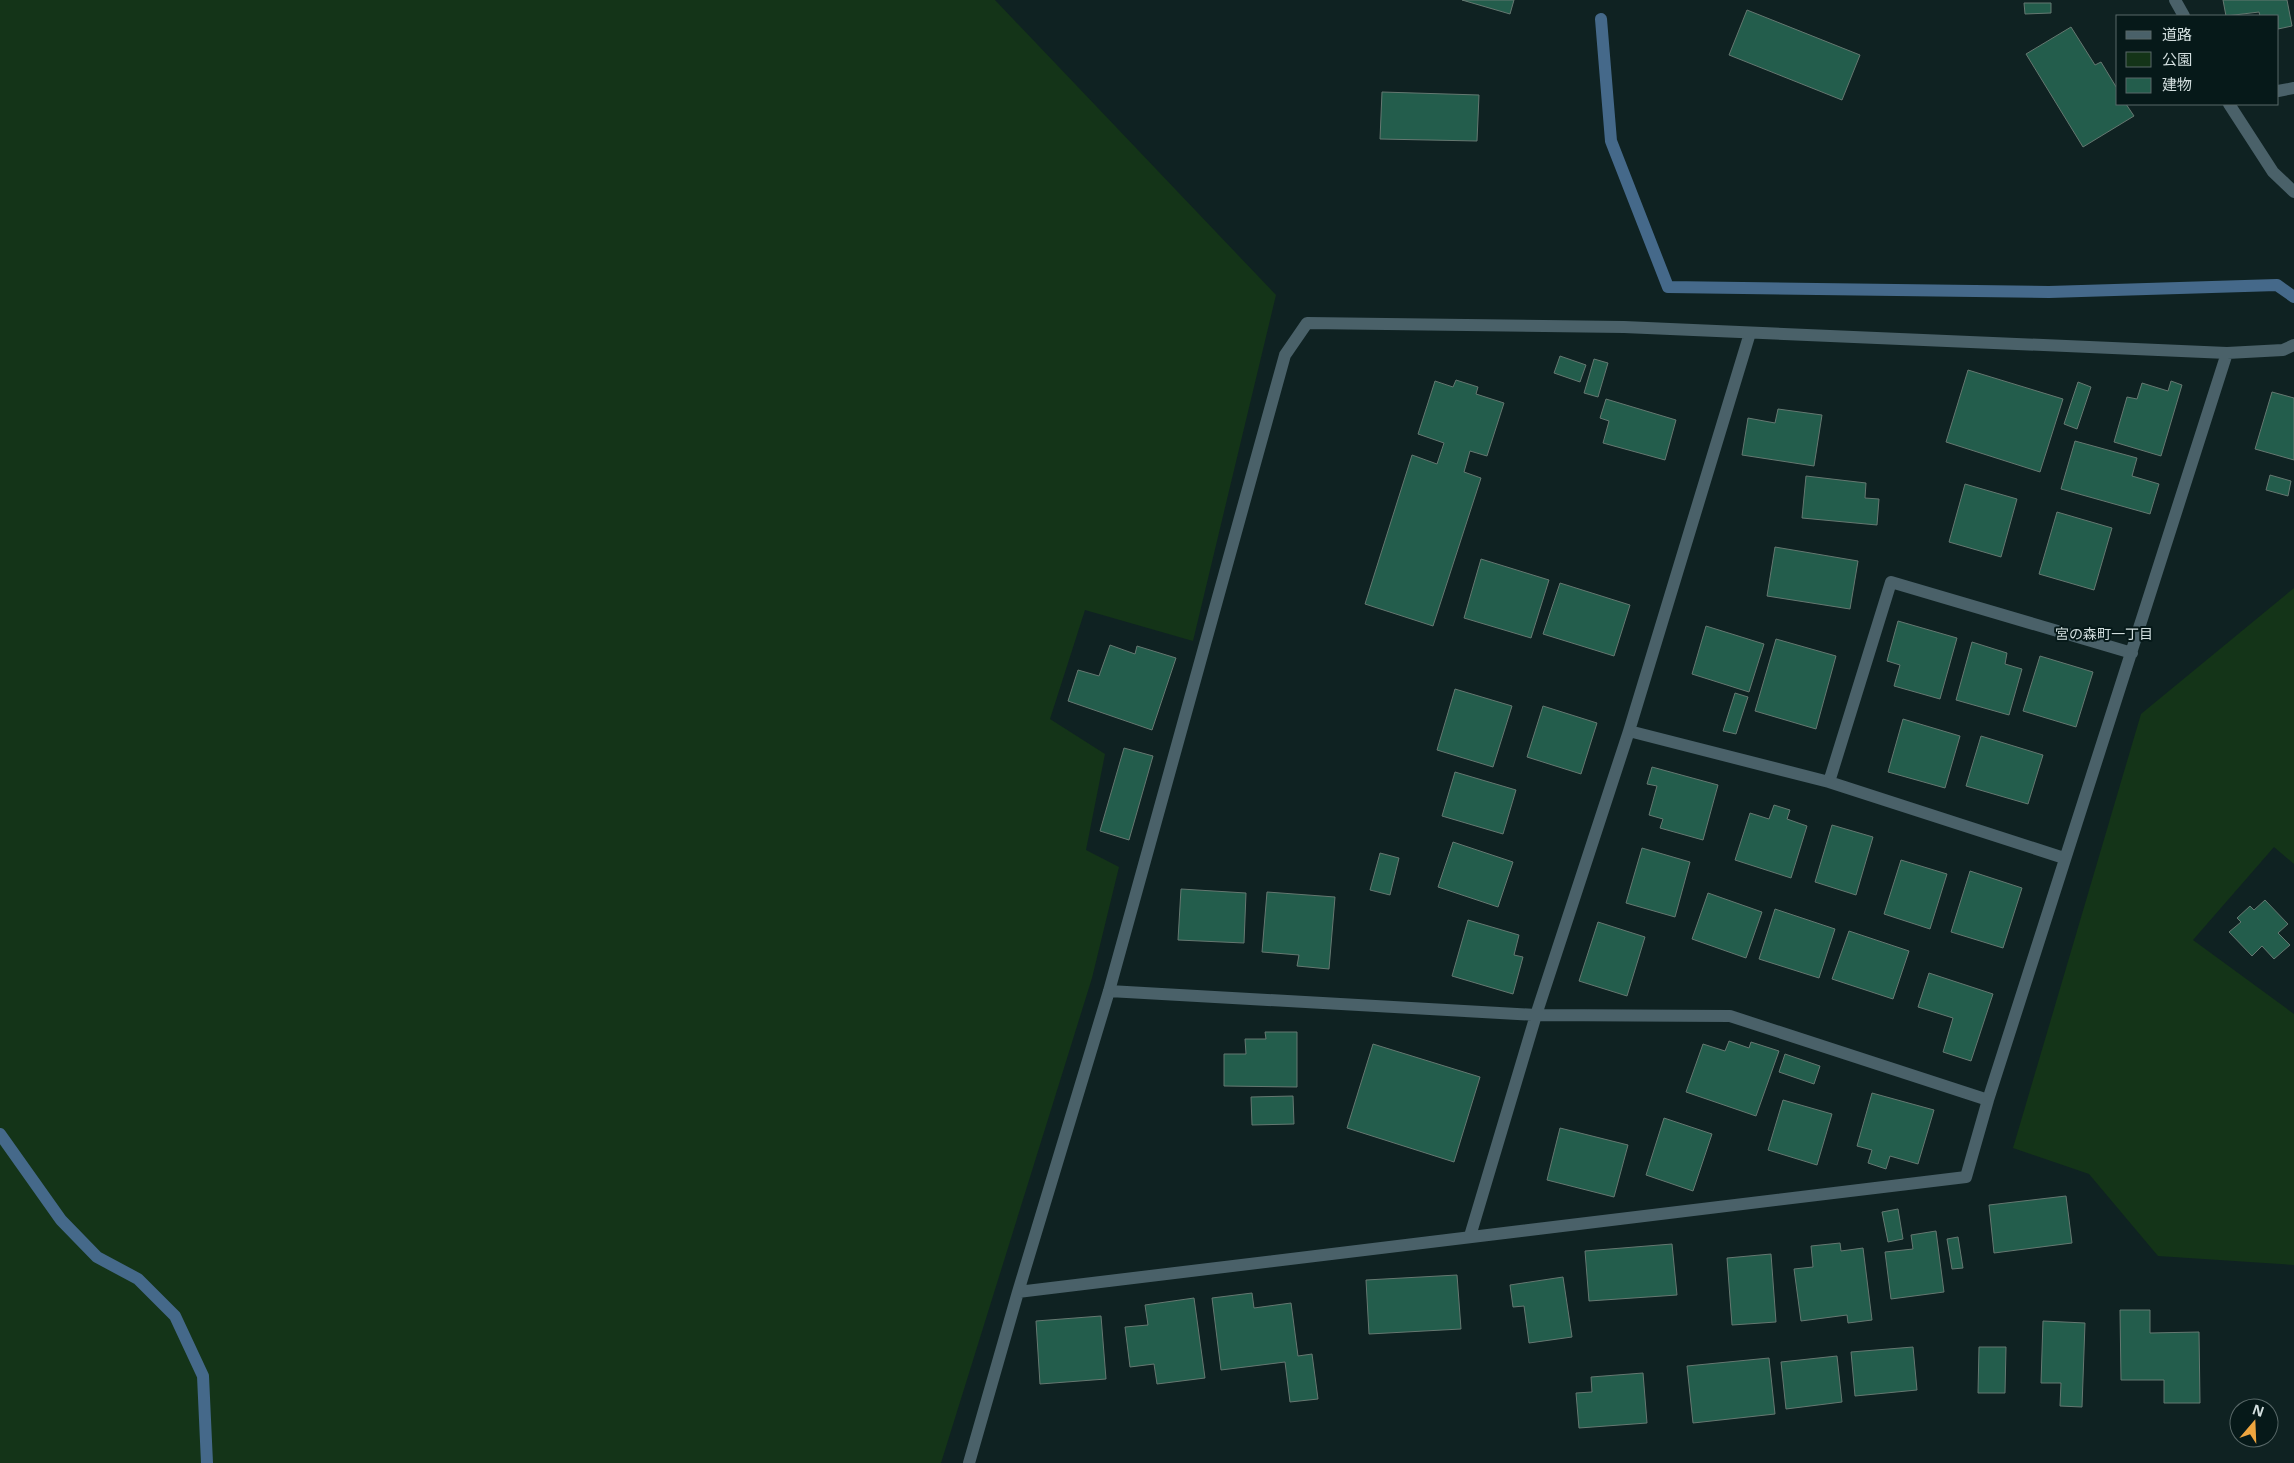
<svg xmlns="http://www.w3.org/2000/svg" width="2294" height="1463" font-family="'Noto Sans','Noto Sans JP',sans-serif">
	<rect width="100%" height="100%" fill="#0f2222"/>
	<path fill="#143418" d="M 0,0 L 995,0 L 1276,295 L 1193,641 L 1085,610 L 1050,719 L 1105,754 L 1086,850 L 1119,867 L 1092,978 L 941,1463 L 0,1463 Z
		M 2294,588 L 2294,864 L 2274,847 L 2193,940 L 2294,1014 L 2294,1265 L 2158,1256 L 2089,1174 L 2013,1148 L 2141,714 Z"/>
	<g fill="none" stroke-linecap="round" stroke-linejoin="round">
		<path stroke="#45698a" stroke-width="12" d="M 1601,19 L 1611,141 L 1668,287 L 2049,292 L 2277,285 L 2294,297
			M 0,1134 L 61,1220 L 97,1257 L 138,1279 L 175,1316 L 203,1376 L 207,1463"/>
	</g>
	<path fill="#235d4c" stroke="#657871" d="M 1462,0 L 1514,0 L 1510,14 Z
		M 2223,0 L 2287,0 L 2292,26 L 2278,29 L 2278,16 L 2260,16 L 2259,12 L 2226,16 Z
		M 2024,3 L 2051,3 L 2051,13 L 2025,14 Z
		M 1747,10 L 1860,55 L 1842,100 L 1729,55 Z
		M 2071,27 L 2095,65 L 2101,62 L 2118,90 L 2118,104 L 2126,104 L 2134,116 L 2083,147 L 2026,54 Z
		M 1382,92 L 1479,95 L 1477,141 L 1380,139 Z
		M 1560,356 L 1586,365 L 1580,382 L 1554,373 Z
		M 1594,359 L 1608,363 L 1598,397 L 1584,393 Z
		M 1968,370 L 2063,399 L 2040,472 L 1946,442 Z
		M 1456,380 L 1478,387 L 1476,394 L 1504,403 L 1487,456 L 1470,451 L 1464,472 L 1481,478 L 1433,626 L 1365,604 L 1412,455 L 1437,464 L 1444,443 L 1418,434 L 1435,381 L 1453,387 Z
		M 2171,381 L 2182,385 L 2161,456 L 2114,442 L 2127,397 L 2137,399 L 2142,383 L 2168,391 Z
		M 2078,382 L 2091,387 L 2077,429 L 2064,424 Z
		M 2272,392 L 2294,398 L 2294,460 L 2255,449 Z
		M 1606,399 L 1676,420 L 1665,460 L 1603,443 L 1609,421 L 1600,418 Z
		M 1778,409 L 1822,415 L 1814,466 L 1742,455 L 1748,418 L 1775,423 Z
		M 2075,441 L 2137,458 L 2132,476 L 2159,484 L 2150,514 L 2061,489 Z
		M 2270,475 L 2291,481 L 2288,496 L 2266,490 Z
		M 1806,476 L 1866,483 L 1865,498 L 1879,499 L 1877,525 L 1802,518 Z
		M 1965,484 L 2017,499 L 2001,557 L 1949,542 Z
		M 2057,512 L 2112,528 L 2094,590 L 2039,574 Z
		M 1775,547 L 1858,561 L 1850,609 L 1767,596 Z
		M 1481,559 L 1549,580 L 1531,638 L 1464,618 Z
		M 1560,583 L 1630,605 L 1614,656 L 1543,634 Z
		M 1898,621 L 1957,638 L 1940,699 L 1894,686 L 1900,665 L 1887,661 Z
		M 1706,626 L 1764,644 L 1749,692 L 1692,674 Z
		M 1776,639 L 1836,656 L 1816,729 L 1755,711 Z
		M 1972,642 L 2007,653 L 2005,664 L 2022,669 L 2009,715 L 1956,700 Z
		M 1110,645 L 1135,654 L 1137,646 L 1176,658 L 1152,730 L 1068,701 L 1078,670 L 1099,676 Z
		M 2040,656 L 2093,672 L 2076,727 L 2023,711 Z
		M 1455,689 L 1512,706 L 1493,767 L 1437,750 Z
		M 1735,693 L 1748,697 L 1736,734 L 1723,731 Z
		M 1543,706 L 1597,723 L 1581,774 L 1527,757 Z
		M 1903,719 L 1960,736 L 1945,788 L 1888,772 Z
		M 1981,736 L 2043,755 L 2028,804 L 1966,786 Z
		M 1124,748 L 1153,756 L 1129,840 L 1100,831 Z
		M 1652,767 L 1718,785 L 1703,840 L 1660,828 L 1663,819 L 1649,815 L 1657,786 L 1647,784 Z
		M 1455,772 L 1516,790 L 1503,834 L 1442,816 Z
		M 1774,805 L 1790,810 L 1787,819 L 1807,826 L 1791,878 L 1735,860 L 1750,813 L 1769,819 Z
		M 1832,825 L 1873,837 L 1856,895 L 1815,882 Z
		M 1453,842 L 1513,862 L 1498,907 L 1438,887 Z
		M 1642,848 L 1690,862 L 1675,917 L 1626,903 Z
		M 1380,853 L 1399,858 L 1390,895 L 1370,890 Z
		M 1901,860 L 1947,874 L 1930,929 L 1884,914 Z
		M 1970,871 L 2022,888 L 2003,948 L 1951,932 Z
		M 1181,889 L 1246,893 L 1244,943 L 1178,940 Z
		M 1267,892 L 1335,897 L 1329,969 L 1297,966 L 1299,955 L 1262,952 Z
		M 1708,893 L 1762,912 L 1746,958 L 1692,939 Z
		M 2265,900 L 2288,924 L 2278,933 L 2290,945 L 2274,959 L 2262,946 L 2252,956 L 2229,932 L 2241,922 L 2237,918 L 2250,906 L 2254,910 Z
		M 1775,909 L 1835,929 L 1819,978 L 1759,959 Z
		M 1468,920 L 1519,935 L 1514,955 L 1523,957 L 1513,994 L 1452,976 Z
		M 1598,922 L 1645,937 L 1627,996 L 1579,981 Z
		M 1849,931 L 1909,951 L 1893,999 L 1832,979 Z
		M 1929,973 L 1993,994 L 1971,1061 L 1943,1052 L 1953,1018 L 1918,1007 Z
		M 1265,1032 L 1297,1032 L 1297,1087 L 1224,1086 L 1224,1054 L 1246,1054 L 1245,1039 L 1266,1039 Z
		M 1729,1041 L 1749,1048 L 1751,1042 L 1779,1051 L 1756,1116 L 1686,1092 L 1703,1044 L 1725,1051 Z
		M 1373,1044 L 1480,1077 L 1454,1162 L 1347,1128 Z
		M 1785,1054 L 1820,1066 L 1814,1084 L 1779,1072 Z
		M 1872,1093 L 1934,1110 L 1918,1164 L 1890,1156 L 1886,1169 L 1868,1163 L 1872,1150 L 1857,1146 Z
		M 1293,1096 L 1294,1124 L 1252,1125 L 1251,1097 Z
		M 1783,1100 L 1832,1114 L 1817,1165 L 1768,1150 Z
		M 1664,1118 L 1712,1134 L 1693,1191 L 1646,1175 Z
		M 1560,1128 L 1628,1145 L 1614,1197 L 1547,1180 Z
		M 2066,1196 L 2072,1243 L 1994,1253 L 1989,1205 Z
		M 1898,1209 L 1903,1239 L 1888,1242 L 1882,1212 Z
		M 1936,1231 L 1944,1292 L 1891,1299 L 1885,1252 L 1913,1249 L 1911,1235 Z
		M 1958,1237 L 1963,1268 L 1952,1269 L 1947,1239 Z
		M 1840,1243 L 1841,1251 L 1863,1248 L 1872,1320 L 1848,1323 L 1847,1315 L 1801,1321 L 1794,1269 L 1813,1267 L 1811,1246 Z
		M 1672,1244 L 1677,1295 L 1589,1301 L 1585,1251 Z
		M 1771,1254 L 1776,1322 L 1732,1325 L 1727,1258 Z
		M 1457,1275 L 1461,1329 L 1369,1334 L 1366,1280 Z
		M 1563,1277 L 1572,1337 L 1529,1343 L 1524,1306 L 1513,1307 L 1510,1285 Z
		M 1252,1293 L 1254,1308 L 1291,1303 L 1298,1356 L 1312,1354 L 1318,1399 L 1290,1402 L 1285,1362 L 1221,1370 L 1212,1298 Z
		M 1194,1298 L 1205,1378 L 1157,1384 L 1154,1364 L 1130,1367 L 1125,1327 L 1148,1325 L 1145,1305 Z
		M 2120,1310 L 2150,1310 L 2150,1333 L 2199,1332 L 2200,1403 L 2164,1403 L 2164,1380 L 2121,1380 Z
		M 1101,1316 L 1106,1379 L 1040,1384 L 1036,1321 Z
		M 2043,1321 L 2085,1323 L 2082,1407 L 2060,1406 L 2061,1383 L 2041,1383 Z
		M 1913,1347 L 1917,1390 L 1855,1396 L 1851,1352 Z
		M 1979,1347 L 2006,1347 L 2005,1393 L 1978,1393 Z
		M 1837,1356 L 1842,1402 L 1786,1409 L 1781,1362 Z
		M 1769,1358 L 1775,1414 L 1693,1423 L 1687,1366 Z
		M 1643,1373 L 1647,1423 L 1579,1428 L 1576,1393 L 1592,1392 L 1591,1377 Z"/>
	<g fill="none" stroke-linecap="round" stroke-linejoin="round">
		<path stroke="#4a6169" stroke-width="12" d="M 2175,0 L 2184,16
			M 2278,91 L 2294,88
			M 2229,104 L 2273,172 L 2294,192
			M 1629,731 L 1829,782 L 2064,858
			M 1829,782 L 1891,582 L 2132,653
			M 1109,991 L 1536,1015 L 1730,1016 L 1988,1100
			M 1470,1236 L 1536,1015 L 1629,731 L 1750,333
			M 1018,1292 L 1109,991 L 1285,355 L 1307,323 L 1624,327 L 2227,353 L 2283,350 L 2294,345
			M 969,1463 L 1018,1292 L 1966,1177 L 1988,1100 L 2227,353"/>
	</g>
	<g text-anchor="middle" dominant-baseline="central" stroke-width="4" stroke-linejoin="round" paint-order="stroke">
		<g font-size="14" fill="#d3dfdf" stroke="#061919">
			<text x="2104" y="633">宮の森町一丁目</text>
		</g>
	</g>
	<rect x="2116" y="15" width="162" height="90" fill="#061919" stroke="#586868"/>
	<rect x="2126" y="31" width="25" height="8" fill="#4a6169" stroke="#586868"/>
	<text x="2162" y="40" font-size="15" fill="#d3dfdf">道路</text>
	<rect x="2126" y="52" width="25" height="15" fill="#143418" stroke="#586868"/>
	<text x="2162" y="65" font-size="15" fill="#d3dfdf">公園</text>
	<rect x="2126" y="78" width="25" height="15" fill="#235d4c" stroke="#586868"/>
	<text x="2162" y="90" font-size="15" fill="#d3dfdf">建物</text>
	<g transform="translate(2254 1423) rotate(19)"><circle r="24" fill="#061919" stroke="#586868"/>
	<path d="M0-4L9 19L0 12L-9 19Z" fill="#f0a63f"/>
	<text y="-8" font-size="14" font-weight="bold" text-anchor="middle" fill="#d3dfdf">N</text>
	</g>
</svg>
